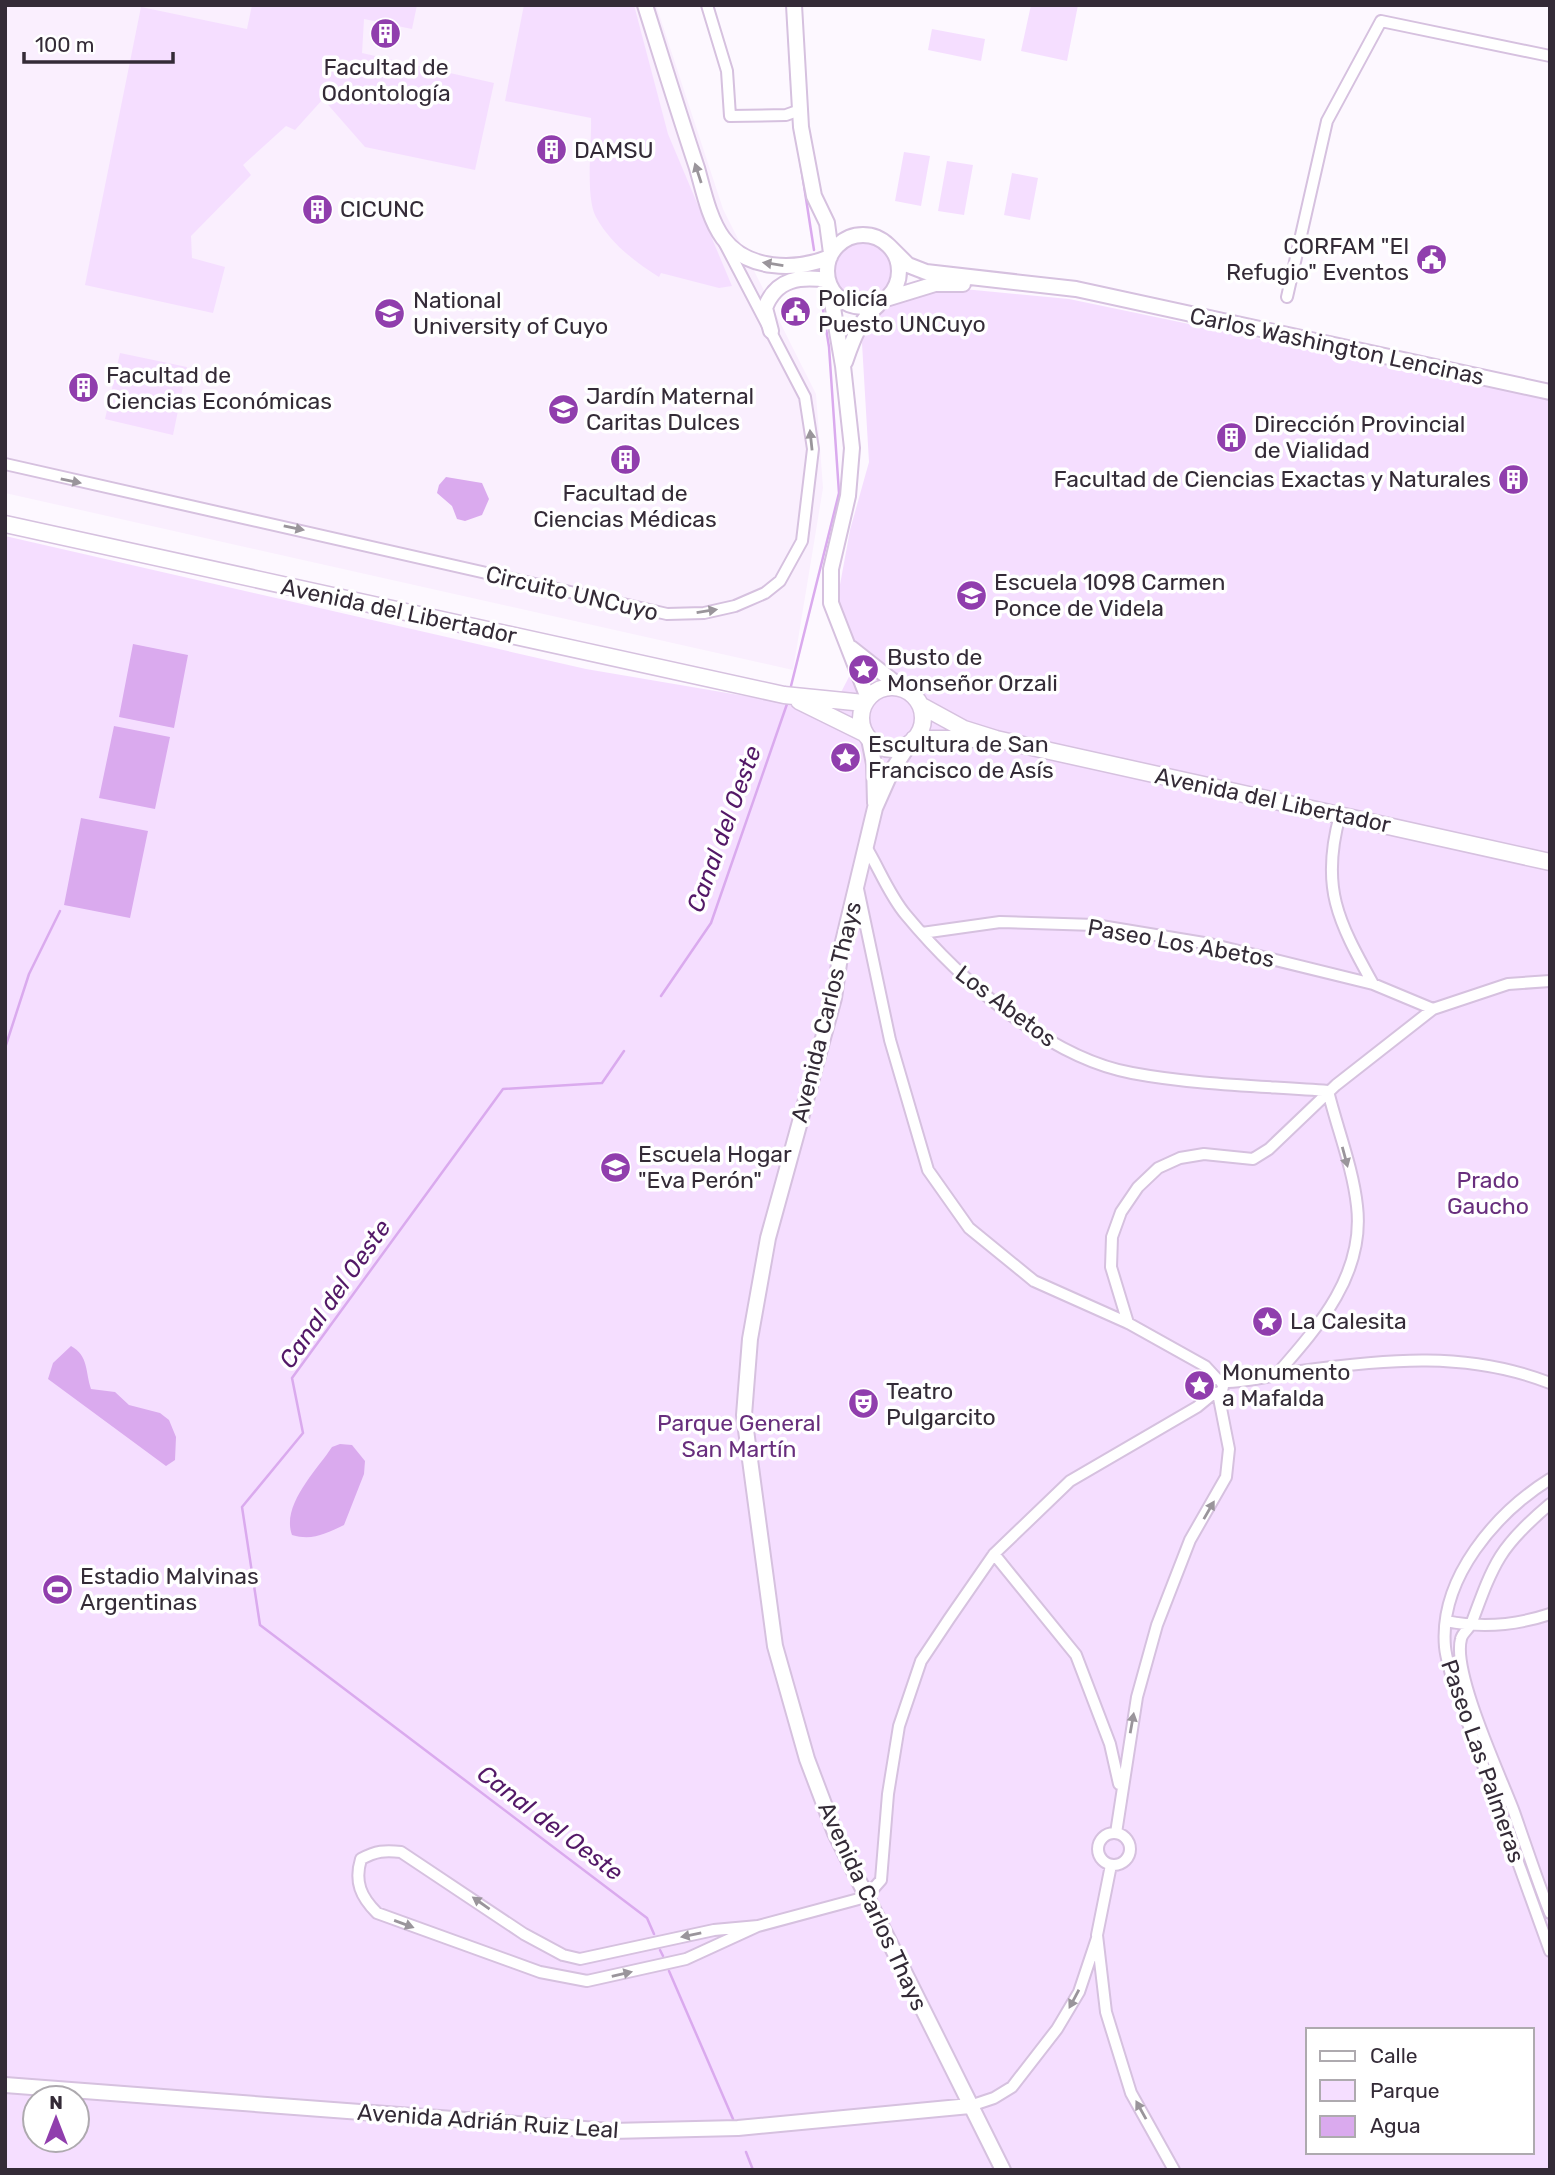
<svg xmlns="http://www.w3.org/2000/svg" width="1555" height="2175" font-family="Rubik,sans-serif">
	<rect width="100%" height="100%" fill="#fdf8ff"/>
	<path fill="#faeffe" d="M 5,5 L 656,5 L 723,209 L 816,394 L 823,488 L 793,670 L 5,493 Z"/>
	<path fill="#f5deff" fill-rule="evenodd" d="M 252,5 L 417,5 L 412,29 L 364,19 L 362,53 L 494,83 L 475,170 L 365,147 L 323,99 L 295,130 L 286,126 L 243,165 L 251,175 L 191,236 L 192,258 L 225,267 L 213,313 L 85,285 L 141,7 L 247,29 Z
		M 524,5 L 634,5 L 668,134 L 732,286 L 719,288 L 661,273 L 659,277 C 635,262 610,243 596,217 C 585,197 592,143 591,118 L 505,101 Z
		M 1031,5 L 1078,5 L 1067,61 L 1021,51 Z
		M 932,29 L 985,39 L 981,61 L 928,50 Z
		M 904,152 L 930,156 L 921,206 L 895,201 Z
		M 947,161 L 973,165 L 964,215 L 938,211 Z
		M 1012,173 L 1038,178 L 1030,220 L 1004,215 Z
		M832 272a31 31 0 1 1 62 0a31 31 0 1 1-62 0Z
		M 943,287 L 1069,299 L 1550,399 L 1550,2170 L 5,2170 L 5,536 L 586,669 L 797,705 L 835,704 L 853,669 L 837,601 L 850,530 L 869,462 L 862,343 L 866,320 L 909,294 ZM 1308,2030 L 1532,2030 L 1532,2152 L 1308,2152 ZM 35,2098 L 77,2098 L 77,2140 L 35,2140 Z
		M 120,353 L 187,367 L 173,435 L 105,419 Z"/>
	<path fill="#daaaee" d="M 446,477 L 482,483 L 489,499 L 482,515 L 465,521 L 457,519 L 452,506 L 437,493 L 439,485 Z
		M 133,644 L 188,655 L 174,728 L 119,717 Z
		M 114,726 L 170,737 L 155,809 L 99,798 Z
		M 81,818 L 148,831 L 130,918 L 64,905 Z
		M 71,1346 C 89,1356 85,1372 91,1389 L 115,1392 L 129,1405 L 160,1413 L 169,1420 L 176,1437 L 175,1460 L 166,1466 L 48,1379 L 53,1363 Z
		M 340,1444 L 352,1445 L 365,1461 L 364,1474 L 344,1525 C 325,1534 312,1541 292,1535 C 281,1505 317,1470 332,1447 Z"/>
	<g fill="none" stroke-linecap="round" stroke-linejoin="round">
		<path stroke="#daaaee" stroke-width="2.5" d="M 787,5 L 791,80
			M 800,160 L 814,250
			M 791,686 L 839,493 L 829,347 L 819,285
			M 661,996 L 711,923 L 787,704
			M 5,1048 L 29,974 L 60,911
			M 624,1051 L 602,1083 L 503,1089 L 292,1378 L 303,1433 L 242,1507 L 260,1625 L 647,1918 L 654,1934
			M 660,1950 L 663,1956
			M 669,1971 L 733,2119
			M 746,2152 L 753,2170"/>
		<defs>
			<path id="street" d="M 707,5 L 727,71 L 730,116 L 786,115 L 800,110
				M 1287,297 L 1327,121 L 1381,21 L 1550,56
				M 5,464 L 667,614 L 704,613 L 735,606 L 765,593 L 780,581 L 802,541 L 813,449 L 805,397 L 725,244
				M 1340,815 C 1320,887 1338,921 1373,984
				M 866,847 C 879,868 889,895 906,915 C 959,979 1048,1058 1132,1073 C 1196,1085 1263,1086 1328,1091
				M 858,889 L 890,1040 L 928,1170 L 969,1228 L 1034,1281 L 1128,1323 L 1205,1366 L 1217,1379
				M 922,933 L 1000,922 L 1095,925 L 1210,944 L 1373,984 L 1433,1009
				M 1128,1323 L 1111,1267 L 1112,1237 L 1121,1212 L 1138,1187 L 1158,1168 L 1180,1158 L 1204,1154 L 1253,1159 L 1269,1149 L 1336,1085 L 1433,1009 L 1508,984 L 1550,981
				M 1277,1374 C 1319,1326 1365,1274 1357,1206 C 1353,1168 1337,1128 1328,1091
				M1209 1386a7 7 0 1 1 14 0a7 7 0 1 1-14 0Z
				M 1221,1382 C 1247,1383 1275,1374 1301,1371 C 1386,1359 1468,1351 1550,1383
				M 1550,1479 C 1496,1513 1439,1578 1445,1647 C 1446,1658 1450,1669 1452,1679 L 1550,1951
				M 1550,1504 C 1500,1546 1494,1562 1472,1622 C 1470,1628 1462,1633 1461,1639 C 1452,1673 1501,1777 1514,1812 C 1526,1846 1537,1880 1550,1913
				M 994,1554 L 1076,1655 L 1110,1744 L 1119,1784
				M 1446,1621 C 1480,1628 1517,1625 1550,1614
				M1098 1849a16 16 0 1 1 32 0a16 16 0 1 1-32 0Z
				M 1116,1833 L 1137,1697 L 1157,1625 L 1190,1540 L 1226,1477 L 1229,1449 L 1218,1393
				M 1111,1865 L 1097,1935 L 1106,2012 L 1131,2093 L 1174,2170
				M 758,1926 L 714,1930 L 580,1959 L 563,1955 L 524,1934 L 401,1852 C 385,1850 376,1851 361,1859 C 354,1882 361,1897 377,1913 L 540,1972 L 587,1981 L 686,1959 L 758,1926 L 866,1897 L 881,1880 L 888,1794 L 899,1726 L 921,1661 L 949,1619 L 994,1554 L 1070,1481 L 1197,1407 L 1214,1393
				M 970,2106 L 994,2098 L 1012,2087 L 1057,2029 L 1079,1992 L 1097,1938"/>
			<path id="secondary" d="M 645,5 C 662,59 679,114 697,168 C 703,189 709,219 723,238 C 747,271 796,271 830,257
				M 794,5 L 801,127 L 814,196 L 827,223 L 831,253
				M827 271a36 36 0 1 1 72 0a36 36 0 1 1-72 0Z
				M 889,246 L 908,265 L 926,272 L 1076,289 L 1550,392
				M 829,285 L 843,366 L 852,448 L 848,496 L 831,569 L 831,603 L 868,698
				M 886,299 L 935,284 L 963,284
				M 771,331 L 765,308 C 776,278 801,276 828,280
				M 845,362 C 853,339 859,321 878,305
				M 851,648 L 903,689
				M 869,739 L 874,764 L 875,803
				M 910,743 L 891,772 L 875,808 L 841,950 L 834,998 L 768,1238 L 750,1339 L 744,1415 L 775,1646 L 807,1759 L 835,1833 L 1003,2170
				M 5,2085 L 611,2131 L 738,2128 L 970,2106"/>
			<path id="primary" d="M 5,524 L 784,695 L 864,703
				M861 718a31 31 0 1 1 62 0a31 31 0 1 1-62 0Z
				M 799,701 L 864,733
				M 920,705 L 964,729 L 996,739 L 1550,862
				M 914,739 L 982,739"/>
		</defs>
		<use href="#street" stroke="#d6c1df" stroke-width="14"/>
		<use href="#secondary" stroke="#d6c1df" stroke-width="18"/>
		<use href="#primary" stroke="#d6c1df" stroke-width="19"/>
		<use href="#street" stroke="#fff" stroke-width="10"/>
		<use href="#secondary" stroke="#fff" stroke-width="14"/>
		<use href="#primary" stroke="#fff" stroke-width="16"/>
	</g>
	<defs><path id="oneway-solid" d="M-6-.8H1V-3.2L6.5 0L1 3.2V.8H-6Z" transform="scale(1.75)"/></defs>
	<g fill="#9a959b">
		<use href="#oneway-solid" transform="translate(698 173) rotate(-108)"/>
		<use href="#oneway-solid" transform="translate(773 264) rotate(-171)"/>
		<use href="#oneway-solid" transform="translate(811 440) rotate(-96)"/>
		<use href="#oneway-solid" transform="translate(71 481) rotate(12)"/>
		<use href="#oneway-solid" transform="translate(294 528) rotate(12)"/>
		<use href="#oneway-solid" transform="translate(707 611) rotate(-9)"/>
		<use href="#oneway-solid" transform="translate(1345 1157) rotate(75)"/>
		<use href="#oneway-solid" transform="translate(1209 1510) rotate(-60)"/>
		<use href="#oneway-solid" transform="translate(1132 1723) rotate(-80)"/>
		<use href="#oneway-solid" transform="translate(481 1903) rotate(-145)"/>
		<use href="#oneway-solid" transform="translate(404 1924) rotate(20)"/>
		<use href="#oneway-solid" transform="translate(691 1935) rotate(168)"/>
		<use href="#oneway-solid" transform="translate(622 1974) rotate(-13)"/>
		<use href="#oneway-solid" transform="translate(1074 1999) rotate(118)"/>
		<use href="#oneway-solid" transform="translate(1141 2110) rotate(-119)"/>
	</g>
	<defs>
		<symbol id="building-disc" viewBox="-11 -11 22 22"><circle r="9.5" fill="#903ead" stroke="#fff"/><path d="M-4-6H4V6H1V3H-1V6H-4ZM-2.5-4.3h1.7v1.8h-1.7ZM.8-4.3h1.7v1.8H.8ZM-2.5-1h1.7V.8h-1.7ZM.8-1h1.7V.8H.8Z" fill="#fff"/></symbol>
		<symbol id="civic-disc" viewBox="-11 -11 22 22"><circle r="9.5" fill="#903ead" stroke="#fff"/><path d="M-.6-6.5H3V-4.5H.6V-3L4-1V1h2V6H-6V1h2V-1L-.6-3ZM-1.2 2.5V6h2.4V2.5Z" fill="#fff"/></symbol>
		<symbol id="university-disc" viewBox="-11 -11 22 22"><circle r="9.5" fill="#903ead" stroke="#fff"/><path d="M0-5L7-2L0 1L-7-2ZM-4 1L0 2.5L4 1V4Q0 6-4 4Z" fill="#fff"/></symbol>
		<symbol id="school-disc" viewBox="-11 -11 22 22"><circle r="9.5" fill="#903ead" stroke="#fff"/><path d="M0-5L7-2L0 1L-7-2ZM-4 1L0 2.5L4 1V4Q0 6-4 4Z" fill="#fff"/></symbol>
		<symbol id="sight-disc" viewBox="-11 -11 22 22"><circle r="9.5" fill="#903ead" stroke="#fff"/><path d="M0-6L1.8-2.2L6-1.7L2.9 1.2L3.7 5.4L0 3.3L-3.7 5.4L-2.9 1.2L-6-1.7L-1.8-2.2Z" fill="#fff"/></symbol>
		<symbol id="theatre-disc" viewBox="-11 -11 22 22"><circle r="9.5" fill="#903ead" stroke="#fff"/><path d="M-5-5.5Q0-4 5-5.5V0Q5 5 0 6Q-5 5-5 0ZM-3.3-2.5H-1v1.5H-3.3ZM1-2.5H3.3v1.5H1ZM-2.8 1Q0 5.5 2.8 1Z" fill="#fff"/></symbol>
		<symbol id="stadium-disc" viewBox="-11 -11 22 22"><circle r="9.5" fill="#903ead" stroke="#fff"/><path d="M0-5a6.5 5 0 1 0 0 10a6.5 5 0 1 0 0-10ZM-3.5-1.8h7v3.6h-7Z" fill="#fff"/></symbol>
	</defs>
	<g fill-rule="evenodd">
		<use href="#building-disc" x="368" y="16" width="35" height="35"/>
		<use href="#building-disc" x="534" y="132" width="35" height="35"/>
		<use href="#building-disc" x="300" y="192" width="35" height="35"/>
		<use href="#civic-disc" x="1414" y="242" width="35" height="35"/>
		<use href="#civic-disc" x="778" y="294" width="35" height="35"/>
		<use href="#university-disc" x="372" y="296" width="35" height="35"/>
		<use href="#building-disc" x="66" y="370" width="35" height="35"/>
		<use href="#school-disc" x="546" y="392" width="35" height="35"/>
		<use href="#building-disc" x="1214" y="420" width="35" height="35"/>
		<use href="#building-disc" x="608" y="442" width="35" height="35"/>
		<use href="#building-disc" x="1496" y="462" width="35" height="35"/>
		<use href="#school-disc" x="954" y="578" width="35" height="35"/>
		<use href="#sight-disc" x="846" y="652" width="35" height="35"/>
		<use href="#sight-disc" x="828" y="740" width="35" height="35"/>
		<use href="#school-disc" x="598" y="1150" width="35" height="35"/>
		<use href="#sight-disc" x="1250" y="1304" width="35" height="35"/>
		<use href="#sight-disc" x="1182" y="1368" width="35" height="35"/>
		<use href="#theatre-disc" x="846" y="1386" width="35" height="35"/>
		<use href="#stadium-disc" x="40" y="1572" width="35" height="35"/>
	</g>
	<g text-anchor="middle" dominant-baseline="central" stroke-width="7" stroke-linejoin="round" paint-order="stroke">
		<g font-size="23" fill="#342b37" stroke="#fff" text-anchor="start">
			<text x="386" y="67" text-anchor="middle">Facultad de<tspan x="386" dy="26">Odontología</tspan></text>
			<text x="574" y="150">DAMSU</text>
			<text x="340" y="209">CICUNC</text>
			<text x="1409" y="246" text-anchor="end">CORFAM "El<tspan x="1409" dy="26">Refugio" Eventos</tspan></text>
			<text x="818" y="298">Policía<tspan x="818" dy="26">Puesto UNCuyo</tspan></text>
			<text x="413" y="300">National<tspan x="413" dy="26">University of Cuyo</tspan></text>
			<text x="106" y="375">Facultad de<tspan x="106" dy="26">Ciencias Económicas</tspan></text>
			<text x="586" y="396">Jardín Maternal<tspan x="586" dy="26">Caritas Dulces</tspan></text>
			<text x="1254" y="424">Dirección Provincial<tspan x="1254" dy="26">de Vialidad</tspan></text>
			<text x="1491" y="479" text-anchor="end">Facultad de Ciencias Exactas y Naturales</text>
			<text x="625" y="493" text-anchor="middle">Facultad de<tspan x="625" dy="26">Ciencias Médicas</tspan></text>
			<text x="994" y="582">Escuela 1098 Carmen<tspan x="994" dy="26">Ponce de Videla</tspan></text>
			<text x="887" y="657">Busto de<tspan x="887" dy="26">Monseñor Orzali</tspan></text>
			<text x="868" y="744">Escultura de San<tspan x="868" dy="26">Francisco de Asís</tspan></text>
			<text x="638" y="1154">Escuela Hogar<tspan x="638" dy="26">"Eva Perón"</tspan></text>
			<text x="1290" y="1321">La Calesita</text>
			<text x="1222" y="1372">Monumento<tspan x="1222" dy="26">a Mafalda</tspan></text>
			<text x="886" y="1391">Teatro<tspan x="886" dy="26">Pulgarcito</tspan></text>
			<text x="80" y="1576">Estadio Malvinas<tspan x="80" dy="26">Argentinas</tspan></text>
		</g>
		<g font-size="23" fill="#342b37" stroke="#fff">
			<text transform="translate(1337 346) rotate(12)">Carlos Washington Lencinas</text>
			<text transform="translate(572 593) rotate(13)">Circuito UNCuyo</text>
			<text transform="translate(399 611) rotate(12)">Avenida del Libertador</text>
			<text transform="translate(1273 800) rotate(12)">Avenida del Libertador</text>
			<text transform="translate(1181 943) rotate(10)">Paseo Los Abetos</text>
			<text transform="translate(1006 1006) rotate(37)">Los Abetos</text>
			<text transform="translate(826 1012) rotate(-76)">Avenida Carlos Thays</text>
			<text transform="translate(1483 1761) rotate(71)">Paseo Las Palmeras</text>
			<text transform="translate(873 1906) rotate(65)">Avenida Carlos Thays</text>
			<text transform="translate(488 2121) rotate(4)">Avenida Adrián Ruiz Leal</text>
		</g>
		<g font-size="23" fill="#682e7d" stroke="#fff">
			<text x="1488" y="1180">Prado<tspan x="1488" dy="26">Gaucho</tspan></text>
			<text x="739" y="1423">Parque General<tspan x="739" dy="26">San Martín</tspan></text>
		</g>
		<g font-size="24" font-style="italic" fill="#531867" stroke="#fff">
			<text transform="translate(724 829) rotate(-70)">Canal del Oeste</text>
			<text transform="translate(335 1294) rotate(-55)">Canal del Oeste</text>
			<text transform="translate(550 1823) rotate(37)">Canal del Oeste</text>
		</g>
	</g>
	<rect width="1555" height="2175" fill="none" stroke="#342b37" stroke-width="14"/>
	<rect x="1306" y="2028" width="228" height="126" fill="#ffffff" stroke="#aeaaaf" stroke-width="2"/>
	<rect x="1320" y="2051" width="35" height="10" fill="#ffffff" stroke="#aeaaaf" stroke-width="2"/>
	<text x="1370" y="2063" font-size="21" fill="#342b37">Calle</text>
	<rect x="1320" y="2080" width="35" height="21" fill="#f5deff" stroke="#aeaaaf" stroke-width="2"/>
	<text x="1370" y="2098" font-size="21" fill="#342b37">Parque</text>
	<rect x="1320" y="2116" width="35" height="21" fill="#daaaee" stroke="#aeaaaf" stroke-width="2"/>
	<text x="1370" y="2133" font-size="21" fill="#342b37">Agua</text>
	<g transform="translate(56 2119)"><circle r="33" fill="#ffffff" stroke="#aeaaaf" stroke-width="2"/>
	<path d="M0-5L12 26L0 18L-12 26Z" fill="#903ead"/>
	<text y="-10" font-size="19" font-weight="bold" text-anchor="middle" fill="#342b37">N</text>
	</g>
	<path d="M24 52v10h149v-10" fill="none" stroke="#342b37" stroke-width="3.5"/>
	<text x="35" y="52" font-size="21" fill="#342b37" stroke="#ffffff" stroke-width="5" paint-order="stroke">100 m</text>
</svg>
